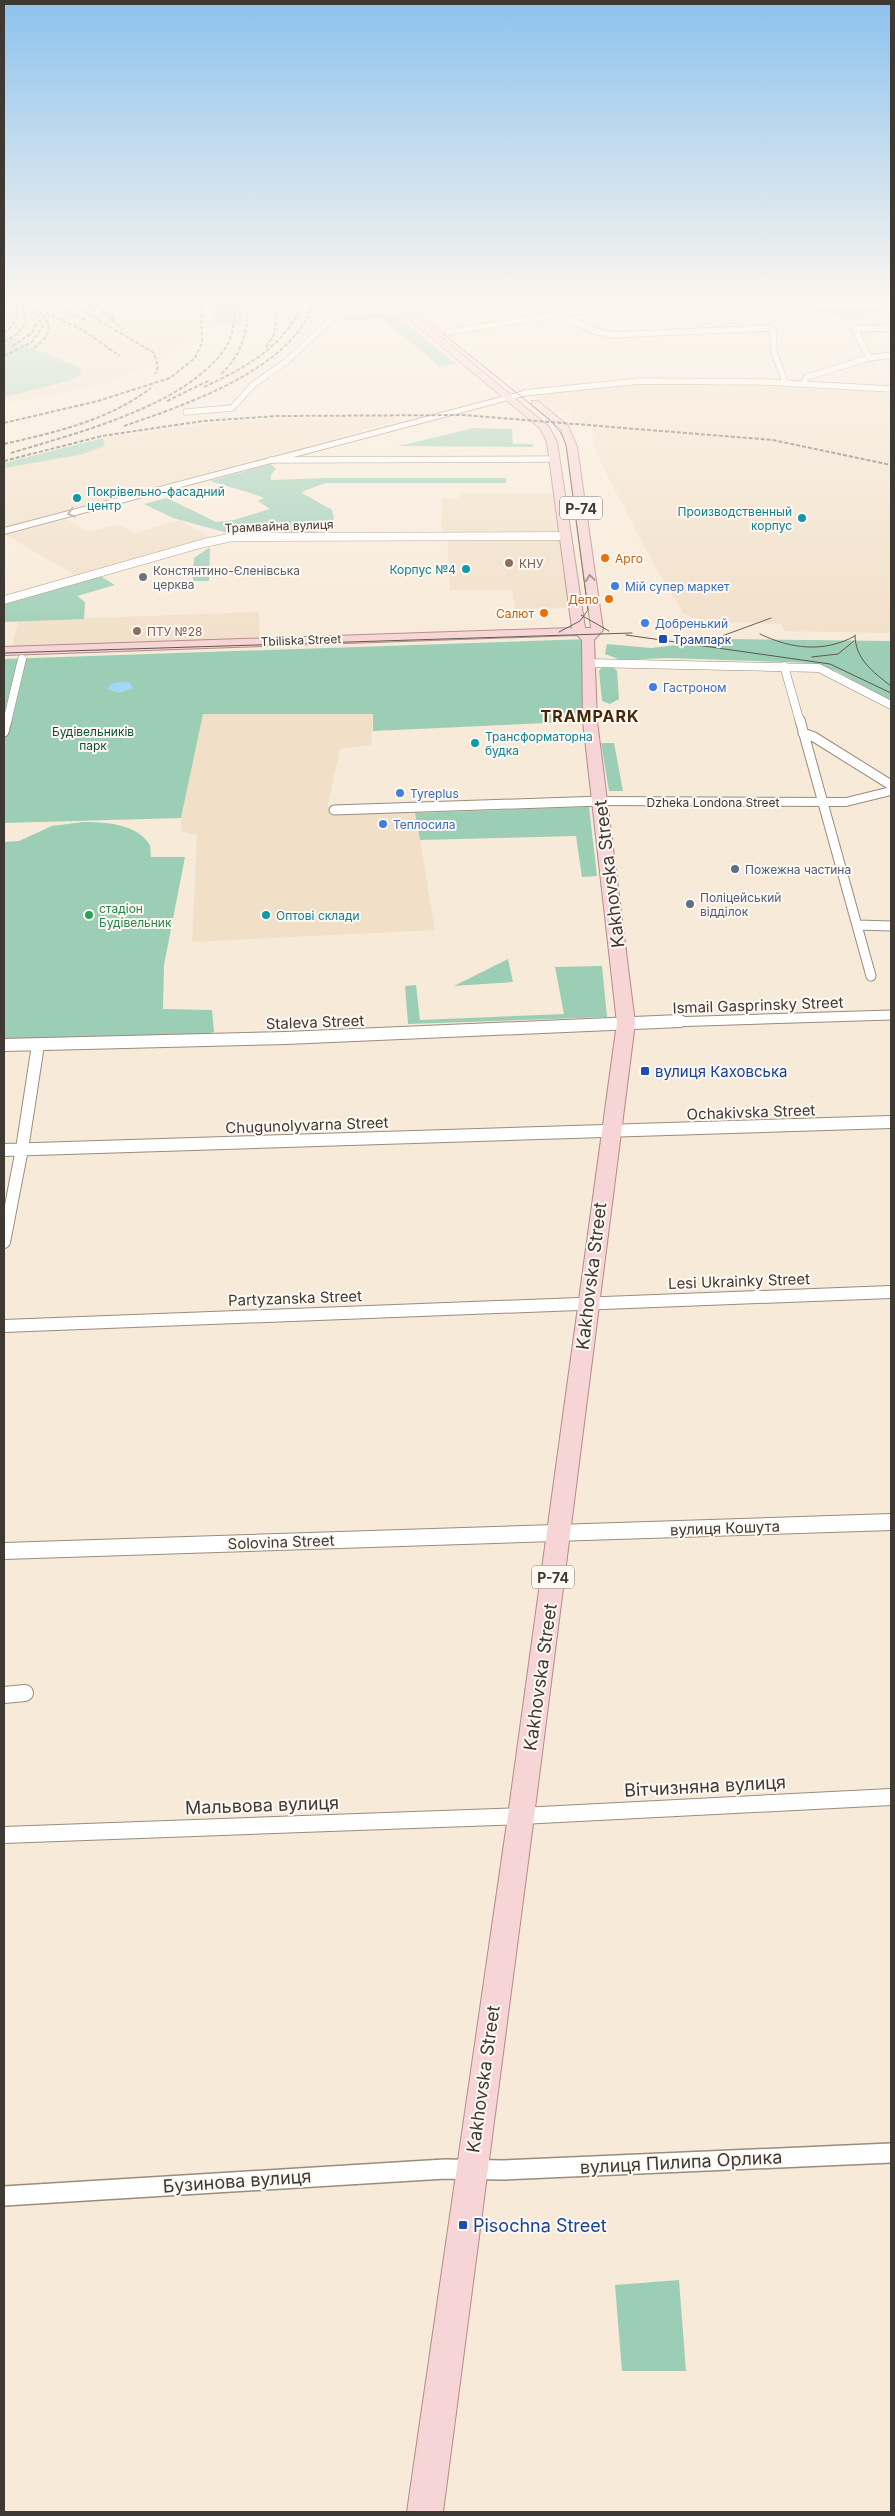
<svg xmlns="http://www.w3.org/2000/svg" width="895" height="2516" font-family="Inter,sans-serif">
	<rect width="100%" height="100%" fill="#f8ead9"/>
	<path fill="#f1dfc8" d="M 4,299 L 205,299 L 195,339 L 171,355 L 108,383 L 90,388 L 4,404 Z
		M 642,383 L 720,384 L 891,393 L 891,633 L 784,631 L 782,624 L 702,621 L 683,613 L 652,561 L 605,471 L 595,449 L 592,431 L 594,426 L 573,422 L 570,412 L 554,412 L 532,394 Z
		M 388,416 L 398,421 L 4,527 L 4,468 L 80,455 L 105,446 L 103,438 L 237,420 Z
		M 461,493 L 558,493 L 576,608 L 515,609 L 512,590 L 450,590 L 447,536 L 441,535 L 442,499 L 460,499 Z
		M 66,519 L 89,532 L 118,524 L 135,533 L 179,520 L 211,537 L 75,575 L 6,535 Z
		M 259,612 L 260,642 L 11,651 L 18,621 Z
		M 203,714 L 373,714 L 371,745 L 340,749 L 327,809 L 414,806 L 435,930 L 192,942 L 197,835 L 182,831 L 181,818 Z"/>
	<path fill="#9cceb5" d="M 216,299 L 243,299 L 243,325 L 214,325 Z
		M 393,313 L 456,364 L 439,366 L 380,317 L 344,321 L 341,318 Z
		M 4,335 L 78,367 L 81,369 L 81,374 L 69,381 L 4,397 Z
		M 474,428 L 512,429 L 513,444 L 533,444 L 532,447 L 399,446 Z
		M 103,438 L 105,446 L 80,455 L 4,468 L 4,463 Z
		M 271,464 L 276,469 L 271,475 L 271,480 L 327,478 L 506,478 L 506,483 L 326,483 L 304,491 L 302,493 L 332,510 L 334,518 L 327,528 L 314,532 L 228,533 L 173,518 L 144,504 L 167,498 L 216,522 L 234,520 L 270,509 L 258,501 L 264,498 C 245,490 228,487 210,481 Z
		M 210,547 L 209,581 L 193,581 L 193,577 L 208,575 L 203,571 L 193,571 L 194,558 Z
		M 100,576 L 115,585 L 77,596 L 85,602 L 84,619 L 4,622 L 4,604 Z
		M 588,639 L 590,721 L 373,731 L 373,714 L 203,714 L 181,818 L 4,823 L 4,732 L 9,710 L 4,710 L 4,659 Z
		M 726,639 L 891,641 L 891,701 L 836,671 L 811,663 L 667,658 L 621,660 L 605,654 L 607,644 L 651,648 Z
		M 612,666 L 617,671 L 619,699 L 610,704 L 602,701 L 599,671 L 602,667 Z
		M 601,743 L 614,743 L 623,791 L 609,791 Z
		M 589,807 L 597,876 L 582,877 L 576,836 L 420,840 L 415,813 Z
		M 83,822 C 107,822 137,824 150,845 L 151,857 L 185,857 L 164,965 L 163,1009 L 212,1010 L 214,1032 L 203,1035 L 4,1039 L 4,842 L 19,841 L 52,826 Z
		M 508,959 L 513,982 L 454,986 Z
		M 602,966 L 607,1017 L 408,1024 L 405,986 L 416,985 L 420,1020 L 564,1014 L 555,967 Z
		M 679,2280 L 686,2371 L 622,2371 L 615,2285 Z"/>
	<path fill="#a3d7f7" d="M 891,299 L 891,302 L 883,305 L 887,312 C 855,322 810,314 780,300 Z
		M 120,682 L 130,683 L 133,688 L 120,693 L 107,689 L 111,684 Z"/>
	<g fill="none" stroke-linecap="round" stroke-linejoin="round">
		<defs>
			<path id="minor-far5" d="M 410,302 L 431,299
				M 560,315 L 592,330 L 611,335 L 768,328 L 773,330 L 774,352 L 785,382
				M 448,332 L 658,299
				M 869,358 L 855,329 L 891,328
				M 803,383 L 807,377 L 869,358 L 891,355
				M 524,393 L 639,381 L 766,382 L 891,389
				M 186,412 L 232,408 L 254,384 L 288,360 L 341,310 L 357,299
				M 270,460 L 554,459"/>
			<path id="minor-far4" d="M 4,600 L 204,543 L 233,537 L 564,536
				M 588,663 L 819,668 L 891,705
				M 784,666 L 800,722
				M 7,722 L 22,659"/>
			<path id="minor-far3" d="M 800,720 L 871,976
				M 4,732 L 7,720
				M 803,733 L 814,737 L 891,785
				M 334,810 L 601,801
				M 857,925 L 891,926
				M 639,1023 L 891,1015"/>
			<path id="minor-far2" d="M 4,1045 L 286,1038 L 680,1021
				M 4,1150 L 891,1122
				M 4,1242 L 22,1149 L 38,1045
				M 4,1326 L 891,1292"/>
			<path id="minor-far1" d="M 4,1551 L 891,1522
				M 4,1695 L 25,1693
				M 4,1835 L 521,1816 L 891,1797"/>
			<path id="minor" d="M 4,2196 L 445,2169 L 503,2170 L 891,2153"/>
			<path id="secondary" d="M 524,391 L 528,393 L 527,395 L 4,534 L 4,528 Z
				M 891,787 L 891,795 L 846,806 L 601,805 L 595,801 L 601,797 L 846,798 Z"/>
			<path id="primary" d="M 381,299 L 391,299 L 410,311 L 549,427 L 557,442 L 585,628 L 591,628 L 567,447 L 561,429 L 532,405 L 532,401 L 538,401 L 568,426 L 577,447 L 603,630 L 594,640 L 597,721 L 635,1023 L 534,1816 L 443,2512 L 407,2512 L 508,1816 L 617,1023 L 583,721 L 582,640 L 577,635 L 4,655 L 4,647 L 572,628 L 547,442 L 540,428 L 404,315 Z"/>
		</defs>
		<use href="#minor-far5" stroke="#998c7c" stroke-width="7"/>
		<use href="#minor-far4" stroke="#998c7c" stroke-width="9"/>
		<use href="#minor-far3" stroke="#998c7c" stroke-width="11"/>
		<use href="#minor-far2" stroke="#998c7c" stroke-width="14"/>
		<use href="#minor-far1" stroke="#998c7c" stroke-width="18"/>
		<use href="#minor" stroke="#998c7c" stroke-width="22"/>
		<use href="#secondary" stroke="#998c7c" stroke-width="2"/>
		<use href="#primary" stroke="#b38b8a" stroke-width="2"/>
		<use href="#minor-far5" stroke="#fff" stroke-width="5.5"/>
		<use href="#minor-far4" stroke="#fff" stroke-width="8"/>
		<use href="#minor-far3" stroke="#fff" stroke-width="9"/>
		<use href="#minor-far2" stroke="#fff" stroke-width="12"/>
		<use href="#minor-far1" stroke="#fff" stroke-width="16"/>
		<use href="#minor" stroke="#fff" stroke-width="19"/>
		<use href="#secondary" fill="#fff" fill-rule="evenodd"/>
		<use href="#primary" fill="#f7d4d5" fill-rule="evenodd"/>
		<path stroke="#5d564e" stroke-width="1" d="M 400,299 L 549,419 L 561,433 L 566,445 L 588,610 L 580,621 L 559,632
			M 581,615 L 609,631
			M 760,634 C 791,649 824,653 855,636
			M 626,635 L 830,664 L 891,693
			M 855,635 C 855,659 873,672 891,686
			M 694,639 L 722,636 L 771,618
			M 4,653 L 632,633
			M 812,657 L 838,654 L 854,641"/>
		<path stroke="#5d564e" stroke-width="2" stroke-dasharray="4 2" stroke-linecap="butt" d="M 37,299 L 86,320
			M 63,299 L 154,353 L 158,367 L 155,374
			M 78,299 L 96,310
			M 91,299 L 123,330
			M 111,299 L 110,313 L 113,321
			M 46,313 L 81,329 L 120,356
			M 4,333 C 15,324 21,316 15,302
			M 4,342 L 18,333 L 26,322 L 24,311 L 11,299
			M 12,346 L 32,333 L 36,323
			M 266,347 L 274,335 L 277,312
			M 34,348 C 49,337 55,326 40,312
			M 4,356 L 32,342 L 43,326 L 36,313 L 18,301
			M 221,374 C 240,356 245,339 248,314
			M 204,387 C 247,367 287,345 305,299
			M 167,401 L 210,380
			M 4,423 L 98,401 L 170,378 L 195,358 L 202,343 L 201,299
			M 124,426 C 185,405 297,368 315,299
			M 4,444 C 56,432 107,421 151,388
			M 11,453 C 76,433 187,406 226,347 C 235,333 235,315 235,299
			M 4,461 L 102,436 L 203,421 L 277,416 L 463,415 L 773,440 L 891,465"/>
	</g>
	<defs><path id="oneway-chevron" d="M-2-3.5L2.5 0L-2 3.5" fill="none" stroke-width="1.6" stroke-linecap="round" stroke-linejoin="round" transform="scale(1.25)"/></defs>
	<use stroke="#9f9c99" href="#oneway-chevron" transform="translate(71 513) rotate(165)"/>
	<use stroke="#927f7c" href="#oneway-chevron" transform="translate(590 578) rotate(-98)"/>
	<linearGradient id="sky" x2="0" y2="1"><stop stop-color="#8cc2ee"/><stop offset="0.46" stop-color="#fcf6ee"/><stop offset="1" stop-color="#fcf6ee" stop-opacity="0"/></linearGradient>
	<rect width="895" height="652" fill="url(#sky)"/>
	<g fill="#0f9aa8" stroke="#fef8f2" stroke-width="2">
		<circle cx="77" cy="498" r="5"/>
		<circle cx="802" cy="518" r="5"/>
		<circle cx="466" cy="569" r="5"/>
		<circle cx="475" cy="743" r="5"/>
		<circle cx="266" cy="915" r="5"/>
	</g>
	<g fill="#e8710a" stroke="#fef8f2" stroke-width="2">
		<circle cx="605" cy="558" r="5"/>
		<circle cx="609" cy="599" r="5"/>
		<circle cx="544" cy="613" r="5"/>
	</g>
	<g fill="#8d6e63" stroke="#fef8f2" stroke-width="2">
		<circle cx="509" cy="563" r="5"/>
		<circle cx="137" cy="631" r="5"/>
	</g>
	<circle fill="#6b7280" stroke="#fef8f2" stroke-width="2" cx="143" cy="577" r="5"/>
	<g fill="#3f7fe0" stroke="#fef8f2" stroke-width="2">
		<circle cx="615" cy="586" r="5"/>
		<circle cx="645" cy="623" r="5"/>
		<circle cx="653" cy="687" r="5"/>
		<circle cx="400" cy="793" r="5"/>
		<circle cx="383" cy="824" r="5"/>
	</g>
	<g fill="#1a4fb4" stroke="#fef8f2" stroke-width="2">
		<rect x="658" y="634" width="10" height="10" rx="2.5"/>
		<rect x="640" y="1066" width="10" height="10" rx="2.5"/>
		<rect x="458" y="2220" width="10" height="10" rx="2.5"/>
	</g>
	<g fill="#5c6f8a" stroke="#fef8f2" stroke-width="2">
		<circle cx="735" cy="869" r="5"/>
		<circle cx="690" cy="904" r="5"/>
	</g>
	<circle fill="#2e9e5b" stroke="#fef8f2" stroke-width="2" cx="89" cy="915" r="5"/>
	<g text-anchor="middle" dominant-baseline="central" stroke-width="4" stroke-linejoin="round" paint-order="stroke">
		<g font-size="12" fill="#0d838f" stroke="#fef8f2" text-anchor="start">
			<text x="87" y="491">Покрівельно-фасадний<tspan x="87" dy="14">центр</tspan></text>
			<text x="792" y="511" text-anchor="end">Производственный<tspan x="792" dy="14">корпус</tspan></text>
			<text x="456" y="569" text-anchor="end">Корпус №4</text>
			<text x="485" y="736">Трансформаторна<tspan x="485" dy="14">будка</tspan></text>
			<text x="276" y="915">Оптові склади</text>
		</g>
		<g font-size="12" fill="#3f3933" stroke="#fef8f2">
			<text transform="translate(279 526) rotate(-2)">Трамвайна вулиця</text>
			<text transform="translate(301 640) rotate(-2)">Tbiliska Street</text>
			<text x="713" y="802">Dzheka Londona Street</text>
		</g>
		<g font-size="12" fill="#c56008" stroke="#fef8f2" text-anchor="end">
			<text x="615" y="558" text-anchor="start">Арго</text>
			<text x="599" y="599">Депо</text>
			<text x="534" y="613">Салют</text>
		</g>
		<g font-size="12" fill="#785e54" stroke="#fef8f2" text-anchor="start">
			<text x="519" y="563">КНУ</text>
			<text x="147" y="631">ПТУ №28</text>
		</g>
		<g font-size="12" fill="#5b616d" stroke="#fef8f2" text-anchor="start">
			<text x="153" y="570">Констянтино-Єленівська<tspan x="153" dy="14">церква</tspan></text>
		</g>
		<g font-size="12" fill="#366cbe" stroke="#fef8f2" text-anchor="start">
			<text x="625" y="586">Мій супер маркет</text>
			<text x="655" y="623">Добренький</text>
			<text x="663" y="687">Гастроном</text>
			<text x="410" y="793">Tyreplus</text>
			<text x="393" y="824">Теплосила</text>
		</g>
		<g font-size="12" fill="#164399" stroke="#fef8f2" text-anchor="start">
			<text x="673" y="639">Трампарк</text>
		</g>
		<g font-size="12" fill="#0b5239" stroke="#fef8f2">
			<text x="93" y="731">Будівельників<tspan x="93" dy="14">парк</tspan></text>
		</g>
		<g font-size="12" fill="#4e5e75" stroke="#fef8f2" text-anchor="start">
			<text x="745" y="869">Пожежна частина</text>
			<text x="700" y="897">Поліцейський<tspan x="700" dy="14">відділок</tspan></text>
		</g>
		<g font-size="12" fill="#27864d" stroke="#fef8f2" text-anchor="start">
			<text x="99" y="908">стадіон<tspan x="99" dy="14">Будівельник</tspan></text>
		</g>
		<g fill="#fef8f2" stroke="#78726c" stroke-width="1">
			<rect x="560" y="496.5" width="42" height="23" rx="4"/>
			<rect x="532" y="1565.5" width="42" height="23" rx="4"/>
		</g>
		<g font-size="14" font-weight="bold" fill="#3f3933">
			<text x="581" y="508">Р-74</text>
			<text x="553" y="1577">Р-74</text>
		</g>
		<g font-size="15" fill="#3f3933" stroke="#fef8f2">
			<text transform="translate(758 1005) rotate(-2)">Ismail Gasprinsky Street</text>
			<text transform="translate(315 1022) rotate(-2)">Staleva Street</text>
			<text transform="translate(751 1112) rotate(-2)">Ochakivska Street</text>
			<text transform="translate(307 1125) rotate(-2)">Chugunolyvarna Street</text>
			<text transform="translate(739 1281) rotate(-2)">Lesi Ukrainky Street</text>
			<text transform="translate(295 1298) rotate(-2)">Partyzanska Street</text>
			<text transform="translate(725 1528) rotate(-2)">вулиця Кошута</text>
			<text transform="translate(281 1542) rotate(-2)">Solovina Street</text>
		</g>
		<g font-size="15" fill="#164399" stroke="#fef8f2" text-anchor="start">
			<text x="655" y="1071">вулиця Каховська</text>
		</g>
		<g font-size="16" font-weight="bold" letter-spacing="1" fill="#442709" stroke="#fef8f2">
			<text x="590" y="716">TRAMPARK</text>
		</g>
		<g font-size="18" fill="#3f3933" stroke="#fef8f2">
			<text transform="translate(609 874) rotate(-97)">Kakhovska Street</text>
			<text transform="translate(591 1276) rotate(-83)">Kakhovska Street</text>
			<text transform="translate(540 1677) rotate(-82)">Kakhovska Street</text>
			<text transform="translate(705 1786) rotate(-3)">Вітчизняна вулиця</text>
			<text transform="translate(262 1805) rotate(-2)">Мальвова вулиця</text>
			<text transform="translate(483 2079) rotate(-82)">Kakhovska Street</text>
			<text transform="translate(681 2162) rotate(-3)">вулиця Пилипа Орлика</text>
			<text transform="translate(237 2181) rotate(-4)">Бузинова вулиця</text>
		</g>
		<g font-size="18" fill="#164399" stroke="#fef8f2" text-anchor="start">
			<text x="473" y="2225">Pisochna Street</text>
		</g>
	</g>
	<rect width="895" height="2516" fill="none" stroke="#3f3933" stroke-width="10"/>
</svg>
